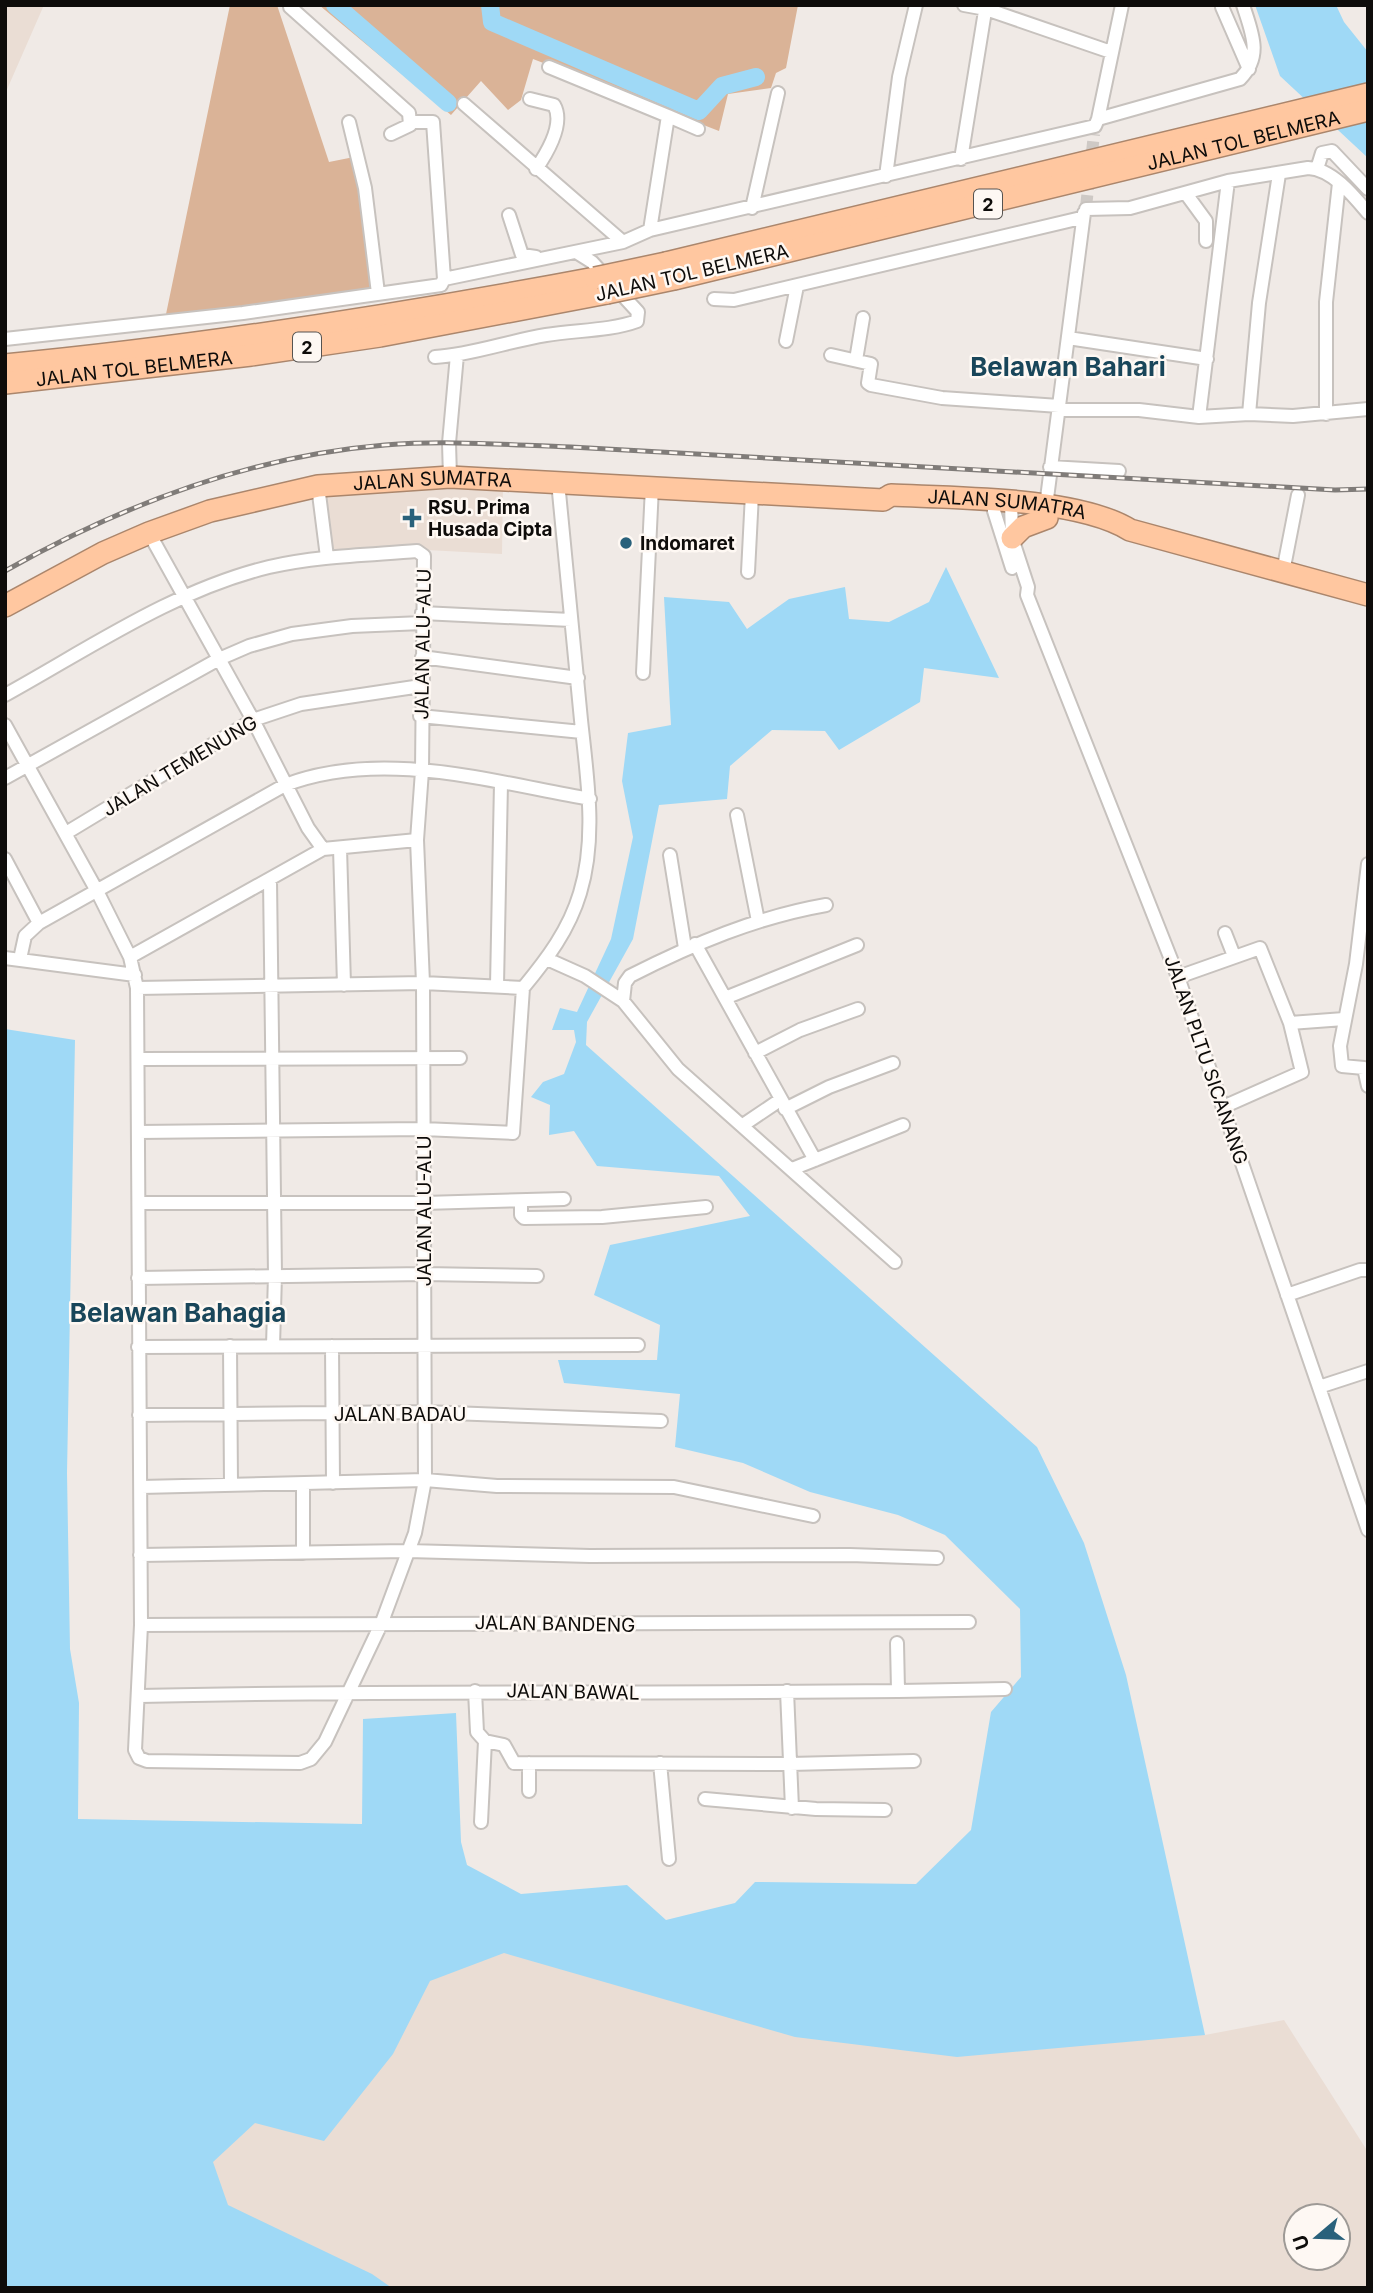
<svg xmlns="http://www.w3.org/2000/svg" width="1373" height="2293" font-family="Inter,sans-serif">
	<rect width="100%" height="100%" fill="#f0eae6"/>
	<path fill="#eaddd4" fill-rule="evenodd" d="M 5,5 L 44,5 L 5,94 Z
		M 318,486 L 503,486 L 502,554 L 427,550 L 327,557 Z
		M 533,1935 L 1141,2016 L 1205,2035 L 1284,2020 L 1368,2152 L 1368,2288 L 326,2288 L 209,2221 L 186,2145 L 420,1964 ZM 1296,2216 L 1338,2216 L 1338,2258 L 1296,2258 Z"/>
	<path fill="#dab397" d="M 230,5 L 277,5 L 329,162 L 354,157 L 366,196 L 373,292 L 165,319 Z
		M 319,5 L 798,5 L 786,68 L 776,73 L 771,88 L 728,94 L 719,131 L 533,59 L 521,100 L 508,110 L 481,81 L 451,115 Z"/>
	<path fill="#9fd9f6" d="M 1255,5 L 1336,5 L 1344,22 L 1368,52 L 1368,158 L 1280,76 Z
		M 946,567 L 999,678 L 924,668 L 920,702 L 839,750 L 825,731 L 772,730 L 730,766 L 727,799 L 659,805 L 633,939 L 587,1022 L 586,1045 L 1037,1447 L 1084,1543 L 1126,1675 L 1205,2035 L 957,2057 L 795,2037 L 504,1953 L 430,1981 L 393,2054 L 324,2141 L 255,2123 L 213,2162 L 228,2205 L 372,2274 L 392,2288 L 5,2288 L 5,1029 L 75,1040 L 67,1473 L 70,1649 L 79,1703 L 78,1819 L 362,1824 L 363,1719 L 456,1713 L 461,1842 L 467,1865 L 521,1894 L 627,1885 L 666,1920 L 735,1903 L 755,1882 L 916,1884 L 971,1830 L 991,1712 L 1021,1677 L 1020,1609 L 945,1535 L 898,1515 L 810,1492 L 743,1463 L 675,1447 L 680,1394 L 564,1383 L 558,1360 L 657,1360 L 660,1325 L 594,1295 L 610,1245 L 750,1216 L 719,1176 L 597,1166 L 574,1131 L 549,1135 L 550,1105 L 531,1097 L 543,1082 L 564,1074 L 576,1042 L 574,1030 L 552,1030 L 560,1008 L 577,1012 L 611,939 L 633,837 L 622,781 L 628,733 L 671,725 L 664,597 L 729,602 L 747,629 L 789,599 L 845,587 L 849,619 L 889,622 L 929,602 Z"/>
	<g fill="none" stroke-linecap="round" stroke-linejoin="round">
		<path stroke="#9fd9f6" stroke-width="18" d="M 335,5 L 448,103
			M 490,5 L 492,22 L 699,111 L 722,86 L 756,77"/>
		<path stroke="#cec9c5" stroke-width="12" stroke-dasharray="12 6" stroke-linecap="butt" d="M 1086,207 L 1094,134"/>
		<defs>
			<path id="street" d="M 964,5 L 986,9 L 1111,52
				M 290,7 L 409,113 L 410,125 L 391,134
				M 1222,7 L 1249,69
				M 549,67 L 668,116 L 650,230
				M 530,99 L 554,105 C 565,124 547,153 536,169
				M 464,104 L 623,242
				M 668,116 L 698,129
				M 1098,119 L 1122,5
				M 349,122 L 365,188 L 378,293
				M 412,122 L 433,122 L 444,279
				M 961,159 L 986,5
				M 1317,169 L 1322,153 L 1332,151 L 1368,189
				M 886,176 L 899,77 L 916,5
				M 1187,195 L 1206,221 L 1206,241
				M 752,208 L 778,93
				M 1086,209 L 1130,208 L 1228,181 L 1308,168 C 1332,169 1353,195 1368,213
				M 509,215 L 522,255 L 536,257
				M 714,299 L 734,300 L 1081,218
				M 1068,338 L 1207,359
				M 5,339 L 243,313 L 441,285 L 444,279 L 623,242 L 650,230 L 1095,126 L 1098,119 L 1240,79 C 1263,56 1252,33 1243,5
				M 786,341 L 797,286
				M 831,355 L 871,364 L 868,383 L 871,385 L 942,398 L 1059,406
				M 435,357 C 471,355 509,341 546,335 C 575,330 610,331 637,321 L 638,312 L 592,262 L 576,252
				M 856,360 L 863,318
				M 1059,410 L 1139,410 L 1199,417 L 1249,414 L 1293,416 L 1368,409
				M 1249,414 L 1259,303 L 1279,174
				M 1326,414 L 1326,302 L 1339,183
				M 1199,417 L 1228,181
				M 1050,467 L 1119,471
				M 450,477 L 449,443 L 457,355
				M 318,486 L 327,557
				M 995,500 L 994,511 L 1012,568
				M 1011,501 L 1012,538 L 1028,587 L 1027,595 L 1178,977 L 1368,1530
				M 1046,506 L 1084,213
				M 149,533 L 253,720 L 308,828 L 323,849
				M 748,572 L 752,494
				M 1283,572 L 1298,495
				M 422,613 L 571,620
				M 422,657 L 578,678
				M 643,673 L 652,487
				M 5,695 C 90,648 174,590 269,567 C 317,556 367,555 417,551 L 424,556 L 422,771 L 417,840 L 423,983 L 425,1480 L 415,1533 L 382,1622 L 325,1742 L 311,1759 L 300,1763 L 147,1761 L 139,1758 L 135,1750 L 141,1625 L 137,988 L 130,957 L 97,891 L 5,725
				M 420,716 L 582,732
				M 5,778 L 219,659 L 249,646 L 292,634 L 352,626 L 422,623
				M 737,815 L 758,921
				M 66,833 L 253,720 L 301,704 L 421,686
				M 340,848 L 344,985
				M 670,855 L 685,948
				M 5,859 L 39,923
				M 1368,864 L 1356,964 L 1340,1046 L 1342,1066 L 1364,1068 L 1368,1086
				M 270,880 L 275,1275 L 273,1346
				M 1225,933 L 1234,956
				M 695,944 L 815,1160
				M 130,957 L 323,849 L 417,840
				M 5,958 L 135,975
				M 20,959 L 25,936 L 39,923 L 285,785 C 382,748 492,782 590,799
				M 547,959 L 585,976 L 623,1001 L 678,1069 L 895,1262
				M 1178,977 L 1260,948 L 1290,1023 L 1302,1072 L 1223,1107
				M 497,985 L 501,783
				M 137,988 L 423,983 L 523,988 C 547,959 569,930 580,893 C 597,837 587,777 581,720 C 574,640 566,561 558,482
				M 725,998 L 857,945
				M 623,1001 L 625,983 L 630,976 C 693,944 757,917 826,905
				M 1290,1023 L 1344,1019
				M 755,1053 L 800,1030 L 858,1009
				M 140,1059 L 460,1058
				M 785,1109 L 829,1087 L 893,1063
				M 743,1125 L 780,1100
				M 138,1132 L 423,1129 L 513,1133 L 523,988
				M 792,1169 L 903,1125
				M 521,1201 L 521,1215 L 524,1218 L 602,1217 L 706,1207
				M 139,1203 L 424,1203 L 564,1199
				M 138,1278 L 424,1274 L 537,1276
				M 1287,1295 L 1360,1270 L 1368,1270
				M 230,1346 L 231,1485
				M 332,1346 L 333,1483
				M 138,1347 L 638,1345
				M 1319,1387 L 1368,1371
				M 139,1415 L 425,1412 L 661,1421
				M 303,1484 L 303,1553
				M 141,1487 L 425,1480 L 497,1486 L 674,1487 L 813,1516
				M 140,1555 L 408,1551 L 590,1556 L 850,1555 L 937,1558
				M 141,1625 L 969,1622
				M 897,1643 L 898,1690
				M 475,1691 L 477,1732 L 485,1741 L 504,1745 L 514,1763 L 790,1764 L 914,1761
				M 787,1691 L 792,1808
				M 140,1696 C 428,1689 717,1696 1005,1689
				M 660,1763 L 669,1859
				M 529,1791 L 529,1763
				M 705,1799 L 816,1809 L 885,1810
				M 481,1822 L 485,1741"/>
			<g id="highway">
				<path d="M 666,263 L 1368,94"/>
				<path id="s1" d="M 674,279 L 1368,110"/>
				<path d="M 5,365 C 204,346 399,315 595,278"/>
				<path id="s2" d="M 5,383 L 251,355 L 380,336 L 607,293"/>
				<path d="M 1012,538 L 1023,527 L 1047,518"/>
				<path id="s3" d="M 5,606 L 103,553 L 149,533 L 210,511 L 318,486 L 450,477 L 883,500 L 891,495 C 954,498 1077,497 1130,530 L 1368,595"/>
			</g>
		</defs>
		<use href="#street" stroke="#c7c2be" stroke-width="16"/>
		<use href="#highway" stroke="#ab866c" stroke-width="24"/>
		<use href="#street" stroke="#fff" stroke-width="12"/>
		<use href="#highway" stroke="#ffc7a0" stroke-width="21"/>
		<defs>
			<path id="rail" d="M 5,571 C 122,505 251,456 385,445 C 447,440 509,445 571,447 L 1335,490 L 1368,489"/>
		</defs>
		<use href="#rail" stroke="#807c79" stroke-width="5"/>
		<use href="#rail" stroke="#fef8f3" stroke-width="2.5" stroke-dasharray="8" stroke-linecap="butt"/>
		<defs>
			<path id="highway-bridge" d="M 595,278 L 666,263
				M 607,293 L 674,279"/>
		</defs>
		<use href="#highway-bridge" stroke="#ab866c" stroke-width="24" stroke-linecap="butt"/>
		<use href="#highway-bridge" stroke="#ffc7a0" stroke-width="21"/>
	</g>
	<g fill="#29617b" stroke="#fef8f3" stroke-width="2.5">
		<path d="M408.5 507.5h7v7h7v7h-7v7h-7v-7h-7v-7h7z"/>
		<circle cx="626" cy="543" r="7"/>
	</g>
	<g text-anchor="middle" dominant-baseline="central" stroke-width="5" stroke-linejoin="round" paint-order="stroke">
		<g fill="#fef8f3" stroke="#565350" stroke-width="2">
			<rect x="974" y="189.5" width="28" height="29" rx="5"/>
			<rect x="293" y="332.5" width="28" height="29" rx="5"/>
		</g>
		<g font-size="18" font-weight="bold" fill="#0e0c0a">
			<text x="988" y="204">2</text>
			<text x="307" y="347">2</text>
		</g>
		<g font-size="19" fill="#0e0c0a" stroke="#fef8f3">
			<text stroke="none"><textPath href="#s1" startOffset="586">JALAN TOL BELMERA</textPath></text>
			<text transform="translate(692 273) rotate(-13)">JALAN TOL BELMERA</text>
			<text stroke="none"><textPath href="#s2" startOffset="130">JALAN TOL BELMERA</textPath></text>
			<text stroke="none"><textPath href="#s3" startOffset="452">JALAN SUMATRA</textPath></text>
			<text stroke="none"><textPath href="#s3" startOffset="1029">JALAN SUMATRA</textPath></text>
			<text transform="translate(423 644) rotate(-89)">JALAN ALU-ALU</text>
			<text transform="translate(180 766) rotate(-31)">JALAN TEMENUNG</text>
			<text transform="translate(1206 1060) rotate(71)">JALAN PLTU SICANANG</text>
			<text transform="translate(424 1211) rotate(-90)">JALAN ALU-ALU</text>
			<text x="400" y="1414">JALAN BADAU</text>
			<text transform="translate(555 1624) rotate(1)">JALAN BANDENG</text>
			<text transform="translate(573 1692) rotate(1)">JALAN BAWAL</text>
		</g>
		<g font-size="19" font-weight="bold" fill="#0e0c0a" stroke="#fef8f3" text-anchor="start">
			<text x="428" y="507">RSU. Prima<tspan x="428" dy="22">Husada Cipta</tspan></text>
			<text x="640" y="543">Indomaret</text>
		</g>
		<g font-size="26" font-weight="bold" fill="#19465a" stroke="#fef8f3">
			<text x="1068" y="366">Belawan Bahari</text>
			<text x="178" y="1312">Belawan Bahagia</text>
		</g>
	</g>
	<rect width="1373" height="2293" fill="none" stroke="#0e0c0a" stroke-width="14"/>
	<g transform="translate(1317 2237) rotate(251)"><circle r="33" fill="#fef8f3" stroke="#9e9a96" stroke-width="2"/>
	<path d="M0-5L12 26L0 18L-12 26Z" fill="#29617b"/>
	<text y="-10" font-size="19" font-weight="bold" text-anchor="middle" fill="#0e0c0a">U</text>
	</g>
</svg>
